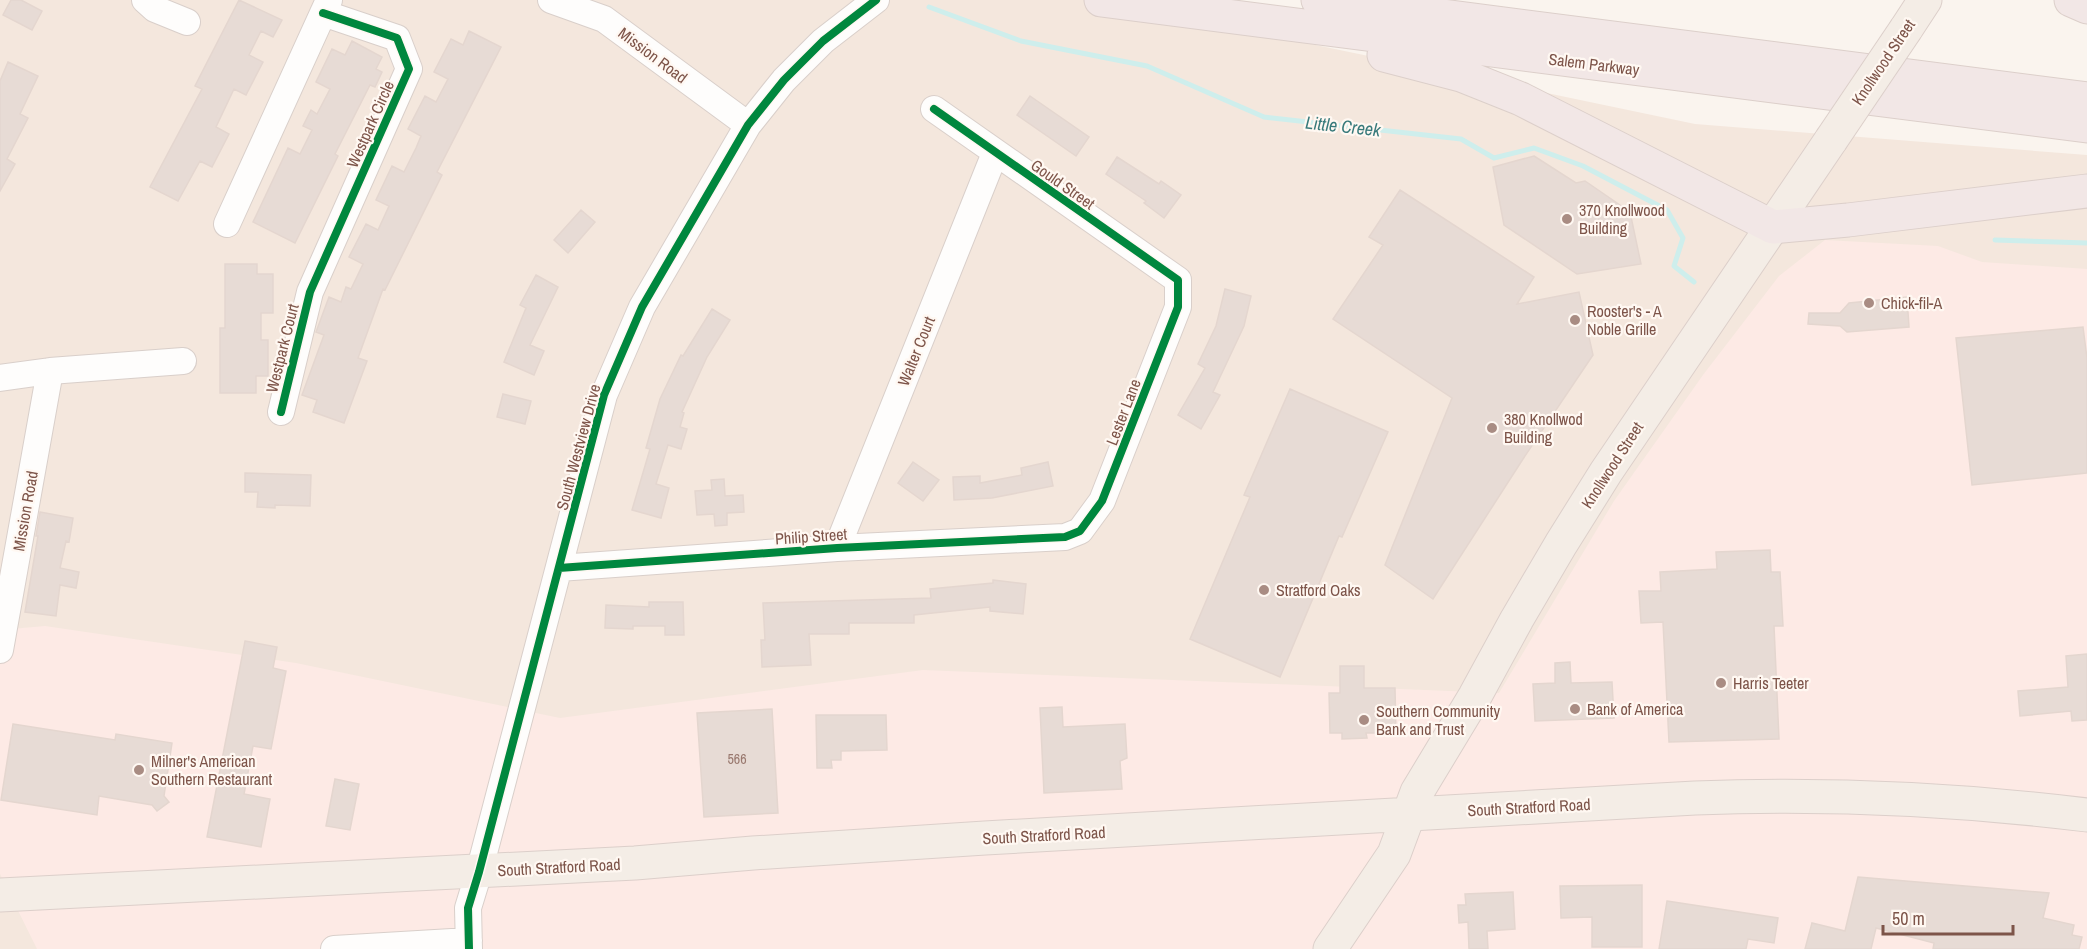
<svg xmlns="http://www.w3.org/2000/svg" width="2087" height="949" font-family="'Archivo Narrow',sans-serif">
	<rect width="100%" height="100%" fill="#faf4ee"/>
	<path fill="#f4e7dd" d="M 0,0 L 1100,0 L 1695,124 L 2087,155 L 2087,949 L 0,949 Z"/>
	<path fill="#fdeae5" d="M 1825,240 L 1938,246 L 1982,262 L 2087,269 L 2087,949 L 37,949 L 0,874 L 0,630 L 45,626 L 296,663 L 560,718 L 923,670 L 1499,693 L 1614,501 L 1703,375 L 1779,276 Z"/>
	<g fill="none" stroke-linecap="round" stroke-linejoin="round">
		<path stroke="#ceeeec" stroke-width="5" d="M 929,7 L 1021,41 L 1147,66 L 1264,117 L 1461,139 L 1494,158 L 1534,148 L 1583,166 L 1667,210 L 1683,238 L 1674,266 L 1694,282
			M 1995,240 L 2087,243"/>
	</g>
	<path fill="#e7dbd5" stroke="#e4d6cf" stroke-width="1.5" d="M 11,0 L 21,0 L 42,11 L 32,30 L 3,15 Z
		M 239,0 L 282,20 L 273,37 L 261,31 L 249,55 L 263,62 L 246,95 L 234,89 L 216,127 L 229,134 L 212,167 L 200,161 L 178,201 L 150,187 L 202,89 L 195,86 Z
		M 469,31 L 501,47 L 437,172 L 442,175 L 385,290 L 383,289 L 358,358 L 367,361 L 344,423 L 313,412 L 317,400 L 302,395 L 324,335 L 316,332 L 329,297 L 341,302 L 346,287 L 351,289 L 363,264 L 349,257 L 366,224 L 378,230 L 389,206 L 376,200 L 392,166 L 404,172 L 416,148 L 421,136 L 408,129 L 425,96 L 436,102 L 448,79 L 434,72 L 451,39 L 463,45 Z
		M 352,41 L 382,57 L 376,69 L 382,72 L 375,87 L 370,85 L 335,154 L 338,156 L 295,243 L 253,222 L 288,148 L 300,154 L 312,130 L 303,126 L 311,110 L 317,114 L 330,89 L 316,82 L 332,49 L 345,55 Z
		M 8,62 L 38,76 L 20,114 L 28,118 L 7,159 L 15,164 L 0,191 L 0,81 Z
		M 1030,96 L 1089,137 L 1076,156 L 1017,115 Z
		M 1534,156 L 1576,183 L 1585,181 L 1630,212 L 1641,264 L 1577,274 L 1504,225 L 1493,167 Z
		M 1117,157 L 1159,184 L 1161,181 L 1181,195 L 1164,218 L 1144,203 L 1146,201 L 1106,174 Z
		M 1400,190 L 1534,277 L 1517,304 L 1579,292 L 1593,355 L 1523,459 L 1433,599 L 1385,565 L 1452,398 L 1333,319 L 1383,245 L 1369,237 Z
		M 581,210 L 595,222 L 568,253 L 554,240 Z
		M 225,264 L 257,264 L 257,274 L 273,274 L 273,313 L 261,313 L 261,340 L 268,340 L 268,376 L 256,376 L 256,393 L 220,393 L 220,328 L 225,328 Z
		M 536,275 L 558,287 L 530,345 L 544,351 L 534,375 L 504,362 L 526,308 L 520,305 Z
		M 1225,289 L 1251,296 L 1244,326 L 1213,392 L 1220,395 L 1201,429 L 1178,415 L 1205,368 L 1198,364 L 1216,326 Z
		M 1907,297 L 1909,327 L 1847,332 L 1840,326 L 1808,324 L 1809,313 L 1840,313 L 1849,303 Z
		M 712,309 L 730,320 L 707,357 L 682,412 L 684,413 L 680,427 L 687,429 L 681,449 L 668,445 L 656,484 L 669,488 L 661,518 L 632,510 L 650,449 L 646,448 L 660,399 L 681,355 L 683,356 Z
		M 2083,327 L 2087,358 L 2087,473 L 1972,485 L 1956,338 Z
		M 1290,389 L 1388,432 L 1342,537 L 1339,536 L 1280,677 L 1190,639 L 1250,497 L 1244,495 Z
		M 503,394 L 531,401 L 525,424 L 497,417 Z
		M 913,462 L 939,480 L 923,501 L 898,483 Z
		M 1048,462 L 1053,486 L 992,498 L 954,500 L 953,477 L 980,476 L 980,483 L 1022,475 L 1021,468 Z
		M 245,473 L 311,475 L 310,506 L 275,505 L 275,508 L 257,507 L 258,492 L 245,492 Z
		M 724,479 L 725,496 L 743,495 L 744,512 L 727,513 L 727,525 L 715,526 L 714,514 L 697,515 L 695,491 L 712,490 L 711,480 Z
		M 40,512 L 73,518 L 69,542 L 66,541 L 60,568 L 79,572 L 76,588 L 60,585 L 56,616 L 25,612 L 38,536 L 36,536 Z
		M 1770,550 L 1771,572 L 1780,572 L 1783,626 L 1774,626 L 1779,739 L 1669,742 L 1663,622 L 1641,623 L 1639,591 L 1661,591 L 1660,572 L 1717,569 L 1716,552 Z
		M 993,580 L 1026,584 L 1023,614 L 990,611 L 990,607 L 914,615 L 914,623 L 849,623 L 849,634 L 809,634 L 811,665 L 762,667 L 761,640 L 765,640 L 763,603 L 931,598 L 930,589 L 993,583 Z
		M 649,602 L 683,602 L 684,635 L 665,635 L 665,626 L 633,626 L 633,629 L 605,628 L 606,605 L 649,607 Z
		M 245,641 L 277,647 L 273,668 L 286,671 L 271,749 L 253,746 L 244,794 L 270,799 L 261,847 L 207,837 Z
		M 2087,654 L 2087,720 L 2072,721 L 2071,711 L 2020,716 L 2018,691 L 2068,687 L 2066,656 Z
		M 1570,662 L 1571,683 L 1612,682 L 1614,718 L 1535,721 L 1533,684 L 1555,683 L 1555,663 Z
		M 1340,666 L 1364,666 L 1364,688 L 1395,688 L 1396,733 L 1366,733 L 1367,738 L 1342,739 L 1342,733 L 1330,733 L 1329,693 L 1340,693 Z
		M 1062,707 L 1063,727 L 1125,724 L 1127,758 L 1120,761 L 1122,789 L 1044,793 L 1040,708 Z
		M 772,709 L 778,813 L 704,817 L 697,713 Z
		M 816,715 L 886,715 L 887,750 L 841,751 L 841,760 L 831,760 L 832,768 L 817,768 Z
		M 13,724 L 115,740 L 116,734 L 172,743 L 164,796 L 169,802 L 157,811 L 152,805 L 99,796 L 97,815 L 1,800 Z
		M 335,779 L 359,784 L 350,830 L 326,826 Z
		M 1858,877 L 2049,893 L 2043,918 L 2074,925 L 2072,935 L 2082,937 L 2079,949 L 1933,949 L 1934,943 L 1876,928 L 1871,949 L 1805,949 L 1812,923 L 1845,931 Z
		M 1642,885 L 1642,947 L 1592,947 L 1592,917 L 1561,918 L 1560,886 Z
		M 1513,892 L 1515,929 L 1487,931 L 1488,949 L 1469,949 L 1468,922 L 1459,923 L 1458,905 L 1466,905 L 1465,894 Z
		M 1667,901 L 1778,918 L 1774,943 L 1748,939 L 1746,949 L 1659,949 Z"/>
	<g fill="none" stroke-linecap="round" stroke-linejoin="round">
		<defs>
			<path id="minor" d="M 145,0 L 155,9 L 187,22
				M 551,0 L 604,19 L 748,125
				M 227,224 L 329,0
				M 0,378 L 50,371 L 183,361
				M 281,412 L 310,292 L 409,69 L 397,38 L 323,13
				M 837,548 L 995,153
				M 559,568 L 837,548 L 1065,537 L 1080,531 L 1102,501 L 1178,307 L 1178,280 L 934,109
				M 0,650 L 50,371
				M 334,949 L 469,941
				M 469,949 L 468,908 L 479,872 L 604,395 L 642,307 L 748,125 L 784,80 L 823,41 L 876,0"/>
			<path id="major" d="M 1906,29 L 1925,0
				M 0,895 L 635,863 L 753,853 L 985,838 L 1695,798 C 1826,793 1957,799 2087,815
				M 1330,949 L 1394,854 L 1417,792 L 1475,696 L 1517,619 L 1561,544 L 1606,472 L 1831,140"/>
			<path id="highway" d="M 1101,0 L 2087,126
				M 1318,0 L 2087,99
				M 2071,0 L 2087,7
				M 1384,55 L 1461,75 L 1521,99 L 1773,227 L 1848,220 L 2087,191"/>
		</defs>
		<use href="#minor" stroke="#d9cfca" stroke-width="28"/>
		<use href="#major" stroke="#dccfca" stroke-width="35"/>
		<use href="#highway" stroke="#dccfca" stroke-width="35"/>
		<use href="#minor" stroke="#fefdfc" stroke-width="26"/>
		<use href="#major" stroke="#f4ede6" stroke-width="33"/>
		<use href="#highway" stroke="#f2e7e6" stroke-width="33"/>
		<defs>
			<path id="major-bridge" d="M 1831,140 L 1906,29"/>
		</defs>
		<use href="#major-bridge" stroke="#dccfca" stroke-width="35" stroke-linecap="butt"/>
		<use href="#major-bridge" stroke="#f4ede6" stroke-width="33"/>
		<defs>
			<path id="cycleway" d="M 281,412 L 310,292 L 409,69 L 397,38 L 323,13
				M 559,568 L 837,548 L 1065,537 L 1080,531 L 1102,501 L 1178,307 L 1178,280 L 934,109
				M 469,949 L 468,908 L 479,872 L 604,395 L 642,307 L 748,125 L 784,80 L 823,41 L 876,0"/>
		</defs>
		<use href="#cycleway" stroke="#fff8f2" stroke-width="11"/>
		<use href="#cycleway" stroke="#00873e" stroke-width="8"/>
	</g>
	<g fill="#a98c83" stroke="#fff8f2" stroke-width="2">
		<circle cx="1567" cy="219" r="6"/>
		<circle cx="1869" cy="303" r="6"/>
		<circle cx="1575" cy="320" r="6"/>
		<circle cx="1492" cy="428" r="6"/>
		<circle cx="1264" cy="590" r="6"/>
		<circle cx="1721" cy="683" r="6"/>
		<circle cx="1575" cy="709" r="6"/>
		<circle cx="1364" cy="720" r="6"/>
		<circle cx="139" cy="770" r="6"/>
	</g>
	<g text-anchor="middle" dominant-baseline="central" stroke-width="4.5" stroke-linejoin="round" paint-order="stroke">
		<g font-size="14" fill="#99786e">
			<text x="737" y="759">566</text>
		</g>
		<g font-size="16" fill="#7d5449" stroke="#fff8f2">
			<text transform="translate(653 55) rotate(37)">Mission Road</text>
			<text transform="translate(1883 62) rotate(-56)">Knollwood Street</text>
			<text transform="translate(1594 64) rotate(7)">Salem Parkway</text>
			<text transform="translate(370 124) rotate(-66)">Westpark Circle</text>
			<text transform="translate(1063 184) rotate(35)">Gould Street</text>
			<text transform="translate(282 348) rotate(-76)">Westpark Court</text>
			<text transform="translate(916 351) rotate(-68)">Walter Court</text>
			<text transform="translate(1123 412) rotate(-69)">Lester Lane</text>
			<text transform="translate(578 447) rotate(-75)">South Westview Drive</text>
			<text transform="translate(1612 465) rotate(-57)">Knollwood Street</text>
			<text transform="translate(25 511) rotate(-80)">Mission Road</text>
			<text transform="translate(811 536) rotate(-4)">Philip Street</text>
			<text transform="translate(1529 807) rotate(-3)">South Stratford Road</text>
			<text transform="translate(1044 835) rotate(-3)">South Stratford Road</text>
			<text transform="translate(559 867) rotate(-3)">South Stratford Road</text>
		</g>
		<g font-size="16" fill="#7d5449" stroke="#fff8f2" text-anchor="start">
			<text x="1579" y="210">370 Knollwood<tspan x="1579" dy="18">Building</tspan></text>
			<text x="1881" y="303">Chick-fil-A</text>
			<text x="1587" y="311">Rooster's - A<tspan x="1587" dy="18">Noble Grille</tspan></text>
			<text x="1504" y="419">380 Knollwod<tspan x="1504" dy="18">Building</tspan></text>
			<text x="1276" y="590">Stratford Oaks</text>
			<text x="1733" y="683">Harris Teeter</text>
			<text x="1587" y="709">Bank of America</text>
			<text x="1376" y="711">Southern Community<tspan x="1376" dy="18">Bank and Trust</tspan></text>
			<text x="151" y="761">Milner's American<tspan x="151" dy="18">Southern Restaurant</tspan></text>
		</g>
		<g font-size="18" font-style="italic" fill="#387a7b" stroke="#fff8f2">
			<text transform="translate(1343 126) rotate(6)">Little Creek</text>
		</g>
	</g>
	<path d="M1883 925v9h130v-9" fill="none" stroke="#7d5449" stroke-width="3"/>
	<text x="1892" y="925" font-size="18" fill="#7d5449" stroke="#fff8f2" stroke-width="4.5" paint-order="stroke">50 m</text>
</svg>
